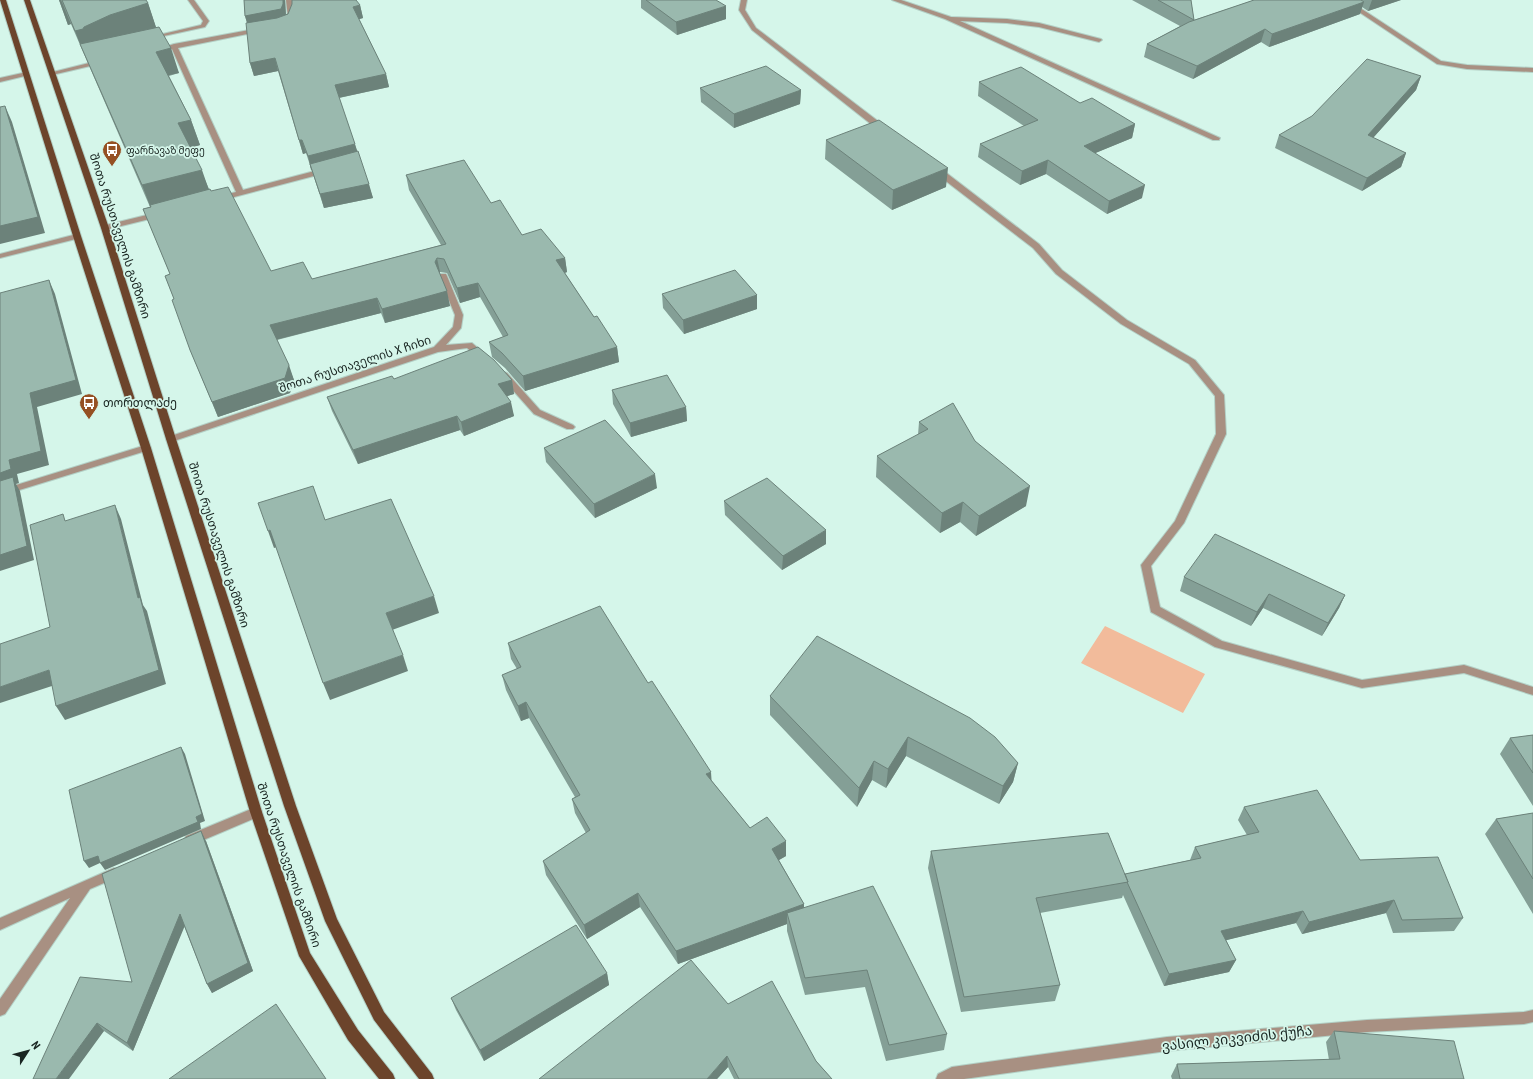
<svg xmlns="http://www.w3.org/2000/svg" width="1533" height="1079" font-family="'Roboto Condensed','Noto Sans Georgian',sans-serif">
	<rect width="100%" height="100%" fill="#d5f6ea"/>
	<path fill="#f2bb9b" d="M 1105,626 L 1205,674 L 1183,713 L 1081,663 Z"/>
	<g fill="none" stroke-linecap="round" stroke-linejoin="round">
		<defs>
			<path id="minor" d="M 188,0 L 194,0 L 209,21 L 205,27 L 150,39 L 150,37 L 201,25 L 203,21 Z
				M 286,0 L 292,0 L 294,17 L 291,23 L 289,24 L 286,22 L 288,17 Z
				M 741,0 L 747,0 L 745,10 L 756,28 L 887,128 L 887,132 L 881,132 L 752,30 L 739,10 Z
				M 892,0 L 901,0 L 951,17 L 1007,19 L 1039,23 L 1101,39 L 1102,40 L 1099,42 L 1039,27 L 1007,23 L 960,21 L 1220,138 L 1219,140 L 1213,140 L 945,19 Z
				M 1341,0 L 1348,0 L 1441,61 L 1467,65 L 1533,68 L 1533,72 L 1467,69 L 1437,64 Z
				M 260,28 L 262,29 L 262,31 L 178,48 L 243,190 L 326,168 L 330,170 L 329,172 L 219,201 L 215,199 L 216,197 L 236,192 L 172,49 L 158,52 L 155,50 L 174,44 Z
				M 101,60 L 104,62 L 103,63 L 52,75 L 49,73 Z
				M 27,72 L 29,73 L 29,75 L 0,82 L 0,78 Z
				M 934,168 L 940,168 L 1039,244 L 1062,270 L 1127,320 L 1195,360 L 1224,395 L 1226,434 L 1184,523 L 1151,566 L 1160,607 L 1222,641 L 1362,680 L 1464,665 L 1533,687 L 1533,695 L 1464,673 L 1362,688 L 1215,647 L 1151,612 L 1141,565 L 1175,521 L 1216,434 L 1215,396 L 1189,364 L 1121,324 L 1056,274 L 1033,248 L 934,172 Z
				M 159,212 L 162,212 L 162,216 L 105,230 L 101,228 L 102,226 Z
				M 77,234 L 80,234 L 80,238 L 0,258 L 0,254 Z
				M 440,274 L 446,274 L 447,276 L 463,315 L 461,328 L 446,345 L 472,343 L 486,355 L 487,357 L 486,359 L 480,359 L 467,348 L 438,352 L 174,441 L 168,441 L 166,439 L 168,437 L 434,347 L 453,327 L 455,315 L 439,276 Z
				M 504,372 L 507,373 L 540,410 L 573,425 L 575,427 L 573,429 L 567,429 L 534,414 L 501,377 L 500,375 L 501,373 Z
				M 146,445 L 149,446 L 151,448 L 149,450 L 0,496 L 0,490 Z
				M 256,807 L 260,808 L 262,812 L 260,816 L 194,844 L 190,845 L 186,844 L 184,840 L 186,836 Z
				M 114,868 L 118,869 L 120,873 L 118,877 L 90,889 L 5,1014 L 0,1016 L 0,999 L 70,898 L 0,930 L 0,918 Z
				M 1533,1010 L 1533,1022 L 1524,1024 L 1367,1032 L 1167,1051 L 964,1079 L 936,1079 L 938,1074 L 952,1067 L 1167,1037 L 1367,1020 L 1524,1012 Z"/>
			<path id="major" d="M 0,0 L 6,0 L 81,236 L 151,448 L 262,812 L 310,953 L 358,1030 L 393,1074 L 395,1079 L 379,1079 L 348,1040 L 299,956 L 250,812 L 141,448 L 73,236 Z
				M 24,0 L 30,0 L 109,228 L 176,439 L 296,806 L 337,919 L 384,1012 L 432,1074 L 434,1079 L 419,1079 L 374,1020 L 325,921 L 284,806 L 166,439 L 101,228 Z"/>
		</defs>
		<use href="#minor" stroke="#b3d0c6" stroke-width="2"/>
		<use href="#major" stroke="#b3d0c6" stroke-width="2"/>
		<use href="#minor" fill="#a89082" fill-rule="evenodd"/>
		<use href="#major" fill="#6c442b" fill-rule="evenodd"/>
	</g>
	<path fill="#849f96" d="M 59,0 L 148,3 L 156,28 L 179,73 L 169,76 L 191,120 L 200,145 L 191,148 L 209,189 L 211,191 L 271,271 L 312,279 L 441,245 L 409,190 L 406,175 L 491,203 L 522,235 L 565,258 L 567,272 L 565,273 L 594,317 L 617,347 L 619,362 L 525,391 L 505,368 L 492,357 L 489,342 L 503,337 L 480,297 L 460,303 L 447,273 L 440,272 L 439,274 L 450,306 L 385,323 L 381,313 L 277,340 L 294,380 L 290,393 L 218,417 L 190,350 L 174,299 L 165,276 L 170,274 L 143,209 L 150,207 L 71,24 L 68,25 Z
		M 244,0 L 285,0 L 286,14 L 360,5 L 363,18 L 359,19 L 386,74 L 389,87 L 339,98 L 373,198 L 324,208 L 306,153 L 303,154 L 278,71 L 254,76 L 250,63 L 247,23 L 245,16 Z
		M 641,0 L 716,0 L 726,19 L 677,35 L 641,8 Z
		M 1132,0 L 1191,0 L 1194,20 L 1254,0 L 1401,0 L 1368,11 L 1362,7 L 1360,14 L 1269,47 L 1261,42 L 1193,79 L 1144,57 L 1147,44 L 1180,26 Z
		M 1421,76 L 1416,90 L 1373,138 L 1406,153 L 1401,167 L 1362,191 L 1275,148 L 1279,135 Z
		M 979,82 L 1080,103 L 1135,124 L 1132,138 L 1095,153 L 1142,198 L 1107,214 L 1046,174 L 1020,185 L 978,157 L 980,144 L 1024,126 L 978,96 Z
		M 700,88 L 801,90 L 800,104 L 734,128 L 701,102 Z
		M 826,140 L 946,187 L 892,210 L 825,159 Z
		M 662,294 L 757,295 L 757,309 L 684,334 L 663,308 Z
		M 394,379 L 512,380 L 514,394 L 507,396 L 514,416 L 464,436 L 460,430 L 358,464 L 332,411 L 327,397 Z
		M 612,390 L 686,407 L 687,421 L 631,437 L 613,404 Z
		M 919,422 L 975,441 L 1026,506 L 976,536 L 960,522 L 940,533 L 876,477 L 877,456 L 918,435 Z
		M 544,448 L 657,488 L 595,518 L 546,462 Z
		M 724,501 L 826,544 L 782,570 L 725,515 Z
		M 1184,577 L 1345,595 L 1339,608 L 1322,636 L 1263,608 L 1251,626 L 1180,591 Z
		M 508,643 L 648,683 L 712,781 L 750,828 L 786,856 L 779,860 L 804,904 L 804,908 L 947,1034 L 944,1050 L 886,1061 L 865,987 L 805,995 L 787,931 L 787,924 L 678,964 L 640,907 L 587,939 L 546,875 L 543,861 L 586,833 L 575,813 L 572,799 L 575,797 L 529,718 L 521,721 L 506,690 L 502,675 L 517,669 L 511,659 Z
		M 770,696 L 1018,763 L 1013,782 L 999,804 L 906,756 L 886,788 L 872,780 L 857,807 L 770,715 Z
		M 1533,735 L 1533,806 L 1500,754 L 1510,738 Z
		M 1244,807 L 1360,860 L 1463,918 L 1454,931 L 1393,933 L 1386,913 L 1302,934 L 1296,923 L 1226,940 L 1236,960 L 1229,972 L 1164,986 L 1123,895 L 1122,898 L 1040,913 L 1060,985 L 1055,1001 L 961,1012 L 928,868 L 931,851 L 1125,874 L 1190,860 L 1195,847 L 1247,835 L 1238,820 Z
		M 1533,813 L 1533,914 L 1485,834 L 1496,819 Z
		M 206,841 L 253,971 L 212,993 L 207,984 L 184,926 L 133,1051 L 104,1031 L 33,1079 L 132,982 Z
		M 607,973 L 609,985 L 484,1061 L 456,1010 L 451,998 Z
		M 728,1004 L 816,1061 L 832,1079 L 734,1079 L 728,1067 L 717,1079 Z
		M 1334,1031 L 1464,1079 L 1172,1079 L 1171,1076 L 1177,1064 L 1329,1060 L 1326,1042 Z"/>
	<path fill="#6c827a" d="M 59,0 L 61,0 L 71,24 L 68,25 Z
		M 283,0 L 285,0 L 286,17 L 249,29 L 245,16 Z
		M 1372,0 L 1401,0 L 1368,11 Z
		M 1364,2 L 1360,14 L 1269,47 L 1272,34 Z
		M 148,3 L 158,33 L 80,44 L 87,62 L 75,31 L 110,15 Z
		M 360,5 L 363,18 L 356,20 L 353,7 Z
		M 726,6 L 726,19 L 677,35 L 676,22 Z
		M 1265,29 L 1261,42 L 1193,79 L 1197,66 Z
		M 171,48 L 179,73 L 165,76 L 156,52 Z
		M 275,58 L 278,71 L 254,76 L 250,63 Z
		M 386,74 L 389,87 L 338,98 L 335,85 Z
		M 1421,76 L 1416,90 L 1363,149 L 1368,135 Z
		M 801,90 L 800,104 L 734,128 L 734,114 Z
		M 5,106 L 12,122 L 45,233 L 0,244 L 0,226 Z
		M 191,120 L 200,145 L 187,149 L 178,123 Z
		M 1135,124 L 1132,138 L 1081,159 L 1084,146 Z
		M 299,140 L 302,140 L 306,153 L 303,154 Z
		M 355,144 L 359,157 L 311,170 L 308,156 Z
		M 1406,153 L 1401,167 L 1362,191 L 1367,178 Z
		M 1048,160 L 1046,174 L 1020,185 L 1022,171 Z
		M 948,168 L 946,187 L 892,210 L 893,190 Z
		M 202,170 L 211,196 L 152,211 L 142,185 Z
		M 369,184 L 373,198 L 324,208 L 320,194 Z
		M 1145,185 L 1142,198 L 1107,214 L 1109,201 Z
		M 437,258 L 440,272 L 438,277 L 435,262 Z
		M 565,258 L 567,272 L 558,275 L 556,260 Z
		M 49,280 L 55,294 L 82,394 L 37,407 L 49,465 L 17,474 L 19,483 L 16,484 L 20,491 L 34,560 L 0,571 L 0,473 L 9,460 L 30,393 Z
		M 478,283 L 480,297 L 460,303 L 457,288 Z
		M 447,291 L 450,306 L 385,323 L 382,309 Z
		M 757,295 L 757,309 L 684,334 L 683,320 Z
		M 377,298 L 381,313 L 275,340 L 270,325 Z
		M 617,347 L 619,362 L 525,391 L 523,376 Z
		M 289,365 L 294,380 L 290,393 L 218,417 L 212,402 Z
		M 512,380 L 514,394 L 501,398 L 498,384 Z
		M 511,402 L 514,416 L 464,436 L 461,422 Z
		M 686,407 L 687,421 L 631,437 L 630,423 Z
		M 457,416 L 460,430 L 358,464 L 353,450 Z
		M 655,474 L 657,488 L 595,518 L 594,504 Z
		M 1030,486 L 1026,506 L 976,536 L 979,516 Z
		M 963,502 L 960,522 L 940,533 L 942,513 Z
		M 115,505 L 121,519 L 143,605 L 147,611 L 166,684 L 65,720 L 56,706 L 138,598 Z
		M 270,530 L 277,547 L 274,548 L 268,531 Z
		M 826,530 L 826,544 L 782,570 L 783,556 Z
		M 1269,594 L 1263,608 L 1251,626 L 1257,612 Z
		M 1345,595 L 1339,608 L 1322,636 L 1328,623 Z
		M 434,596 L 439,613 L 392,630 L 386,613 Z
		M 403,655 L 408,671 L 330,700 L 323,683 Z
		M 49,670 L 58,684 L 0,703 L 0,687 Z
		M 526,702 L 529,718 L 521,721 L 518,706 Z
		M 908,737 L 906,756 L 886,788 L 888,769 Z
		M 181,747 L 185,754 L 205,821 L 200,823 L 201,829 L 105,870 L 100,863 L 89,868 L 84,861 L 196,817 Z
		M 874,761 L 872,780 L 857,807 L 859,788 Z
		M 1018,763 L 1013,782 L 999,804 L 1003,786 Z
		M 711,772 L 712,787 L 706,774 Z
		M 201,831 L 206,841 L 253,971 L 212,993 L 207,984 Z
		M 786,841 L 786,856 L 772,864 L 772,849 Z
		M 638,893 L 640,907 L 587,939 L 584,925 Z
		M 1394,900 L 1386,913 L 1302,934 L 1309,922 Z
		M 804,904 L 804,918 L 787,913 L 787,924 L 678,964 L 676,951 Z
		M 1303,911 L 1296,923 L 1215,943 L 1221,931 Z
		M 180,914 L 186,923 L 133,1051 L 127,1043 Z
		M 1236,960 L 1229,972 L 1164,986 L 1169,974 Z
		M 607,973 L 609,985 L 484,1061 L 480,1050 Z
		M 97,1023 L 104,1031 L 69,1079 L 56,1079 Z
		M 727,1056 L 728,1067 L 717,1079 L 707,1079 Z"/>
	<path fill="#9ab9ae" stroke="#6c827a" d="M 62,0 L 146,0 L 148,3 L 110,15 L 84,27 L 83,29 L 75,31 Z
		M 244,0 L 283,0 L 283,4 L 281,9 L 245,16 Z
		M 292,0 L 356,0 L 360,5 L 353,7 L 386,74 L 335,85 L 355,144 L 308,156 L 302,140 L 299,140 L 275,58 L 250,63 L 246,23 L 277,18 L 288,14 L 292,4 Z
		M 646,0 L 716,0 L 726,6 L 676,22 Z
		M 1158,0 L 1191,0 L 1194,20 Z
		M 1254,0 L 1361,0 L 1364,2 L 1272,34 L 1265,29 L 1197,66 L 1147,44 L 1189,22 Z
		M 159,27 L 171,48 L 156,52 L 191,120 L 178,123 L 202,170 L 142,185 L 80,44 Z
		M 1367,59 L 1421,76 L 1368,135 L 1406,153 L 1367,178 L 1279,135 L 1312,116 Z
		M 766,66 L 801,90 L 734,114 L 700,88 Z
		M 1021,67 L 1080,103 L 1092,98 L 1135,124 L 1084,146 L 1145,185 L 1109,201 L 1048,160 L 1022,171 L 980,144 L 1038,120 L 979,82 Z
		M 5,106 L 38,217 L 0,226 L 0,107 Z
		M 879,120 L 948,168 L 893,190 L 826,140 Z
		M 358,151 L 369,184 L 320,194 L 310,164 Z
		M 464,160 L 491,203 L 500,200 L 522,235 L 541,229 L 565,258 L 556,260 L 594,317 L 597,316 L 617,347 L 523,376 L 502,353 L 489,342 L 508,335 L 478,283 L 457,288 L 444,259 L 437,258 L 435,262 L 447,291 L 382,309 L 377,298 L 270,325 L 289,365 L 285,378 L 212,402 L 190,350 L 172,300 L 174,299 L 165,276 L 170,274 L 143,209 L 151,207 L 150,205 L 210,189 L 211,191 L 228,187 L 271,271 L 303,262 L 312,279 L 446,244 L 406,175 Z
		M 735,270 L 757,295 L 683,320 L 662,294 Z
		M 49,280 L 76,380 L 30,393 L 41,451 L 9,460 L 11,469 L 0,473 L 0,293 Z
		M 478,347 L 494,360 L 512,380 L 498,384 L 511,402 L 461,422 L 457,416 L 353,450 L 327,397 L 392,376 L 394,379 Z
		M 667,375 L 686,407 L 630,423 L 612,390 Z
		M 953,403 L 975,441 L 1030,486 L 979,516 L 963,502 L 942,513 L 877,456 L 928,429 L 919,422 Z
		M 605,420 L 655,474 L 594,504 L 544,448 Z
		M 13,477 L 27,546 L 0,555 L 0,481 Z
		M 767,478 L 826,530 L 783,556 L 724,501 Z
		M 313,486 L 325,520 L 391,499 L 434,596 L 386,613 L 403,655 L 323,683 L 270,530 L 268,531 L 258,503 Z
		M 115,505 L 138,598 L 140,597 L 159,670 L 56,706 L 49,670 L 0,687 L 0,644 L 50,627 L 30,525 L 63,514 L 65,521 Z
		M 1215,534 L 1345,595 L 1328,623 L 1269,594 L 1257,612 L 1184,577 Z
		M 600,606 L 648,683 L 652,681 L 711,772 L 706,774 L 750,828 L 767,817 L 786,841 L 772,849 L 804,904 L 676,951 L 638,893 L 584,925 L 543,861 L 590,830 L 572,799 L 580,795 L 526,702 L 518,706 L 502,675 L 521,667 L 508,643 Z
		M 817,636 L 970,718 L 995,737 L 1018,763 L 1003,786 L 908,737 L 888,769 L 874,761 L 859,788 L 770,696 Z
		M 1533,735 L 1533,773 L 1510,738 Z
		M 181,747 L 202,814 L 196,817 L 198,822 L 100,863 L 98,856 L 84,861 L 69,790 Z
		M 1317,790 L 1360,860 L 1438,857 L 1463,918 L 1402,920 L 1394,900 L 1309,922 L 1303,911 L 1221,931 L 1236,960 L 1169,974 L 1127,882 L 1128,882 L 1125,874 L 1201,858 L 1195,847 L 1259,832 L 1244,807 Z
		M 1533,813 L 1533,879 L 1496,819 Z
		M 201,831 L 248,963 L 207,984 L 180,914 L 127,1043 L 97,1023 L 56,1079 L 33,1079 L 80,977 L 132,982 L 102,874 Z
		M 1108,833 L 1128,882 L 1036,898 L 1060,985 L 964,997 L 931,851 Z
		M 873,886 L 947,1034 L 889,1045 L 867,970 L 805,978 L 787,913 Z
		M 576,925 L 607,973 L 480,1050 L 451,998 Z
		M 691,960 L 728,1004 L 772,981 L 816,1061 L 832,1079 L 739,1079 L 727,1056 L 707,1079 L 539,1079 Z
		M 276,1004 L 326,1079 L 169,1079 Z
		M 1334,1031 L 1454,1041 L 1464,1079 L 1180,1079 L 1177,1064 L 1340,1059 Z"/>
	<defs>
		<symbol id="bus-pin" viewBox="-11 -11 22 30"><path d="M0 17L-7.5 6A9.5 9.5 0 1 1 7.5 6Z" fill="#955023" stroke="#d5f6ea"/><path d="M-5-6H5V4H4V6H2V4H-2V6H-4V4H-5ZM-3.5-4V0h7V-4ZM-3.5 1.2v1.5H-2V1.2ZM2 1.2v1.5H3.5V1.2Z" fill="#fff"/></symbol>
	</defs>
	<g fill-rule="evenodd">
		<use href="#bus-pin" x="101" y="139" width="22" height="30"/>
		<use href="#bus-pin" x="78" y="392" width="22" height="30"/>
	</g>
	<g text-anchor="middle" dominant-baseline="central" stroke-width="3.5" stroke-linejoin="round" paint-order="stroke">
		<g font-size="10" fill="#192521" stroke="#d5f6ea" text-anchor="start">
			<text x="126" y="150">ფარნავაზ მეფე</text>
		</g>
		<g font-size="12" fill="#192521" stroke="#d5f6ea">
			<text transform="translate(120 236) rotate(72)">შოთა რუსთაველის გამზირი</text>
			<text transform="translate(355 364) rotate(-18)">შოთა რუსთაველის X ჩიხი</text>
			<text transform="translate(219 545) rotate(72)">შოთა რუსთაველის გამზირი</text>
			<text transform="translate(289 865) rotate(71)">შოთა რუსთაველის გამზირი</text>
		</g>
		<g font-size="12" fill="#192521" stroke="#d5f6ea" text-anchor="start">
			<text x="103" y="403">თორთლაძე</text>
		</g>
		<g font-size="14" fill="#192521" stroke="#d5f6ea">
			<text transform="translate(1237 1038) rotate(-6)">ვასილ კიკვიძის ქუჩა</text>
		</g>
	</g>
	<g transform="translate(28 1051) rotate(54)" stroke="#d5f6ea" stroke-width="3" paint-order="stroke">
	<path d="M0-3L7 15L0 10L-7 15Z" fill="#192521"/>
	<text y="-6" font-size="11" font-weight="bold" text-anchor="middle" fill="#192521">N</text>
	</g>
</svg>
